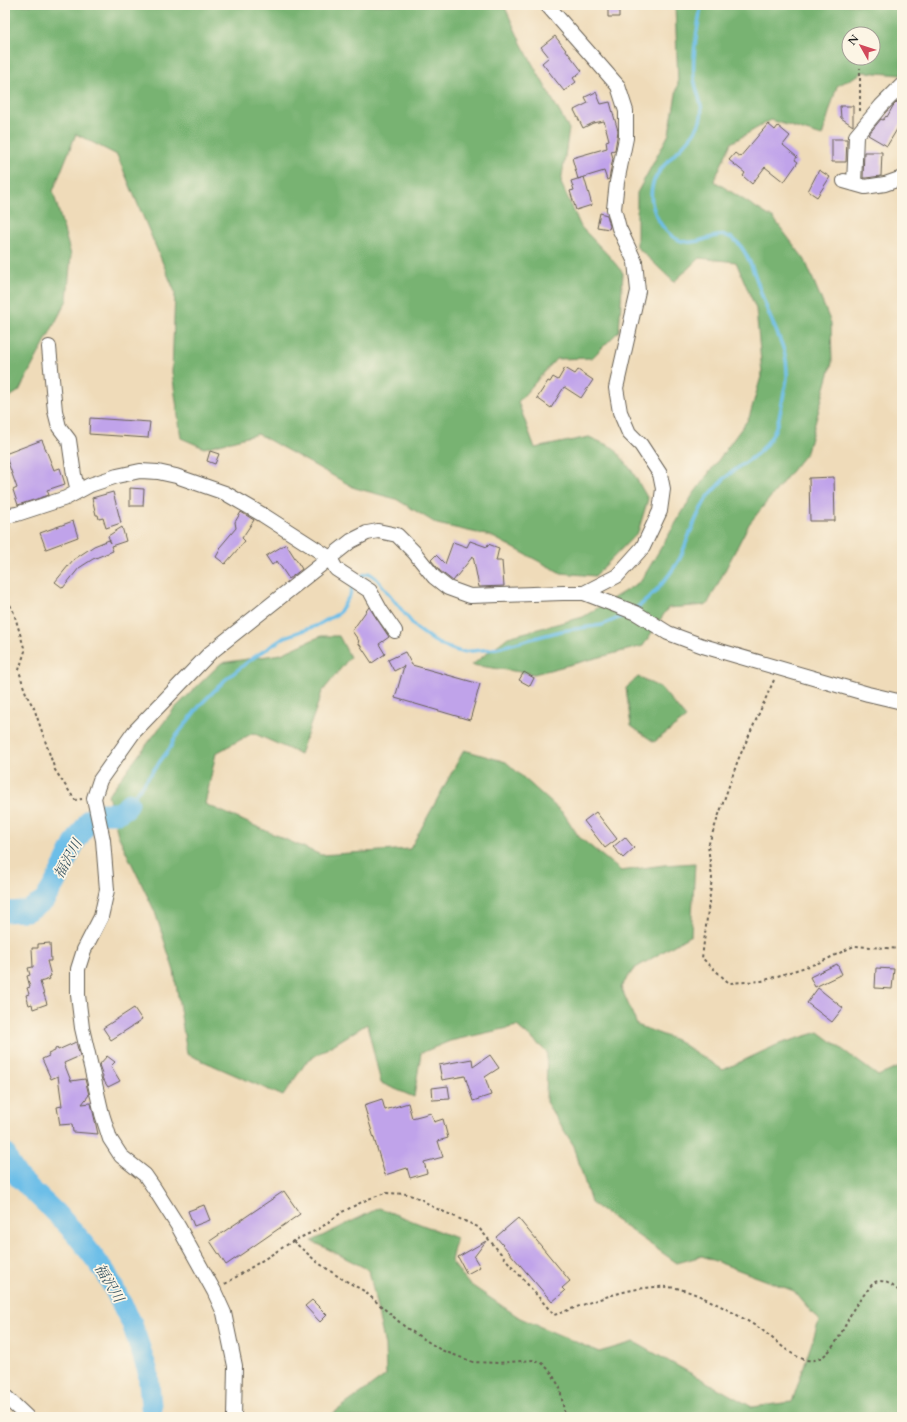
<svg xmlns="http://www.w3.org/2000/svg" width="907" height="1422" font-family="Cardo,'Noto Serif JP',serif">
	<rect width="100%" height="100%" fill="#fcf5e5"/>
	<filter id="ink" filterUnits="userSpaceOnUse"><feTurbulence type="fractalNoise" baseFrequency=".025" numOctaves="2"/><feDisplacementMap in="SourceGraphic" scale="8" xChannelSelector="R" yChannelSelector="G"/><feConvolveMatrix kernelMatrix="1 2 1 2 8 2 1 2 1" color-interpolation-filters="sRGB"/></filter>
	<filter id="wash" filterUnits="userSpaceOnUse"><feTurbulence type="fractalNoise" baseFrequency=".012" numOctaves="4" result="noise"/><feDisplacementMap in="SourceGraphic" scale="16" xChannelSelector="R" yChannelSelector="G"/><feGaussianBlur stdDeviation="0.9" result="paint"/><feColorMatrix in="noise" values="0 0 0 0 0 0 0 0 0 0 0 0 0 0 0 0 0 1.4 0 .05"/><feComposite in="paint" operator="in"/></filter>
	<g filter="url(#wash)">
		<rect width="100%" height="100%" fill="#efdbb9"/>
		<path fill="#78b372" stroke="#4a6847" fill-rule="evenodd" d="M 5,5 L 504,5 L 522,45 L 569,129 L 561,183 L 581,227 L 609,256 L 623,273 L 619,331 L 592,358 L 556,359 L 518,402 L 535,448 L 589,437 L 614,448 L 632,471 L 648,499 L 638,532 L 595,576 L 561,573 L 491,536 L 437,524 L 396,499 L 355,488 L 258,434 L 204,448 L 181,438 L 172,372 L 175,292 L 117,155 L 76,134 L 53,191 L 71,255 L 67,300 L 19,391 L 5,400 Z
			M 675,5 L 902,5 L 902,75 L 864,72 L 837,86 L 822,136 L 771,120 L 731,143 L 714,181 L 774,219 L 805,260 L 831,323 L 832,363 L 807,452 L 749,524 L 707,605 L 668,608 L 643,646 L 534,674 L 472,665 L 508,637 L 583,617 L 641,581 L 692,496 L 749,418 L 762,373 L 756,309 L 736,262 L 699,258 L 674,282 L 637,247 L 637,193 L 669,134 L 678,83 ZM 849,34 L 873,34 L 873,58 L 849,58 Z
			M 321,636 L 339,636 L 350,657 L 322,692 L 300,754 L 253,733 L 216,753 L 205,804 L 321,855 L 410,849 L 464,750 L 506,762 L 564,814 L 579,837 L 621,871 L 664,865 L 695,863 L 691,935 L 634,969 L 621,987 L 637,1025 L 676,1040 L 723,1070 L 779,1044 L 819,1032 L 878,1076 L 902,1066 L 902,1417 L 328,1417 L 386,1375 L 385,1346 L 369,1270 L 312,1241 L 379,1208 L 456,1238 L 451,1261 L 468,1283 L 520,1318 L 599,1352 L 634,1342 L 752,1407 L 792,1402 L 819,1321 L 794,1291 L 702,1256 L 677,1263 L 591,1203 L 574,1146 L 546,1102 L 547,1052 L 517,1026 L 450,1041 L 421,1053 L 414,1097 L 381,1083 L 367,1024 L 307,1061 L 283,1096 L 187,1054 L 174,971 L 155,912 L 118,835 L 108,795 L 174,709 L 221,663 L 281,654 Z
			M 638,677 L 661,688 L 686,718 L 654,742 L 631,726 L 626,688 Z"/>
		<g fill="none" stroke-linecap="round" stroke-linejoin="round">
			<path stroke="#6cbee8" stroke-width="3.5" d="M 358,580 L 363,575 L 369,573 L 377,579 L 416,628 L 434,641 L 443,646 L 461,652 L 493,649 L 561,631 L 602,625 L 628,614
				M 636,608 C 651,599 670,575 679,560 C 682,555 684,548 686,543 C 692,528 698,512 707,498 C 712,492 719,484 725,478 C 740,464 758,458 770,439 C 779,425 781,409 784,392 C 785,386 788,380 787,374 C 787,367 786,358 784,351 C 780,337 772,323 767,309 C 759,290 752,258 738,243 C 723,227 709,241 692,242 C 672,244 658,224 653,207 C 642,170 683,154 697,128 C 708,108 696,96 694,77 C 692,53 698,28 701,5
				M 129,803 L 170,748 L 174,739 L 201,704 L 225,680 L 250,660 L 285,637 L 316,626 L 339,613 L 350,595 L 352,588 L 354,585"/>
			<path stroke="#6cbee8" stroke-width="21" d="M 5,912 L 27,911 L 44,901 L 55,883 L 74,844 L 90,819 L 98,813 L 118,813 L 126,808 L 129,803
				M 5,1153 L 9,1163 L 19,1178 L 57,1214 L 75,1233 L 106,1273 L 132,1324 L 148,1372 L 152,1417"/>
		</g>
		<g id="blocks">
			<path fill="#c0a3ea" d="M 608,5 L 619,5 L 619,17 L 608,17 Z
				M 555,36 L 582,71 L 573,78 L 576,82 L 564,91 L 542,63 L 549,57 L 541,47 Z
				M 596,92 L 601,104 L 610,102 L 618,131 L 615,150 L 611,151 L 613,158 L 609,179 L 607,180 L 604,171 L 578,179 L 572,158 L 607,148 L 606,141 L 609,140 L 604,121 L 593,123 L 583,128 L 574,110 L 588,103 L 585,97 Z
				M 902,97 L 902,121 L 887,146 L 868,135 L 881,119 L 883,120 L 886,116 L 887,117 L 893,106 Z
				M 840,106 L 853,106 L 853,126 L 841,118 Z
				M 768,124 L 775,130 L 778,126 L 790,136 L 783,145 L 797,157 L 795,160 L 798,162 L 784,182 L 765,167 L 752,184 L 743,176 L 745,173 L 729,160 L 735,153 L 740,157 Z
				M 832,139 L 847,139 L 846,162 L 832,162 Z
				M 864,152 L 882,152 L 881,176 L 866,178 L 863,178 Z
				M 819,170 L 830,177 L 817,197 L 808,191 Z
				M 584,177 L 592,205 L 576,210 L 570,191 L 574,190 L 571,181 Z
				M 600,213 L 607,215 L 610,226 L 609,229 L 597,227 Z
				M 565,368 L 575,374 L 578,370 L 593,380 L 581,398 L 564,387 L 551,408 L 537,398 L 548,381 L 550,382 L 553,377 L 558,380 Z
				M 90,418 L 150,422 L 148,438 L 89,434 Z
				M 42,440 L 54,470 L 60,468 L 65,484 L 47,490 L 49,495 L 18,505 L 13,490 L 17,488 L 5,454 Z
				M 210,451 L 219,454 L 215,464 L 207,461 Z
				M 834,477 L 835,521 L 810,521 L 809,478 Z
				M 130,488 L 144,489 L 143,506 L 130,506 Z
				M 113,492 L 121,523 L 106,528 L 103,518 L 99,519 L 98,515 L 96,515 L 92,498 Z
				M 241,512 L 254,520 L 242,538 L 245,541 L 225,564 L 216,557 L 221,548 L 220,547 L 236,528 L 235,522 Z
				M 73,521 L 78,537 L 46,549 L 40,533 Z
				M 122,527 L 126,541 L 111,546 L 113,551 L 93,559 L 79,568 L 63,588 L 55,582 L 73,560 L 94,546 L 109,540 L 111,543 L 108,536 Z
				M 470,541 L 487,547 L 488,544 L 499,548 L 496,561 L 502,561 L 504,586 L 479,587 L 473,556 L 453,581 L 440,571 L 431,560 L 436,555 L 445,564 L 453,542 L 467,547 Z
				M 286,544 L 302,569 L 289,579 L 277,561 L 272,565 L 266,556 Z
				M 369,607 L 389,637 L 379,644 L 385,654 L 372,663 L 358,642 L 359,641 L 352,631 Z
				M 405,652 L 412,665 L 480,684 L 470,720 L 395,698 L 404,666 L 394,671 L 388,660 Z
				M 524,672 L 534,678 L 530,686 L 519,680 Z
				M 596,812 L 617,839 L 605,848 L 584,821 Z
				M 625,837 L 634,848 L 623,858 L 613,847 Z
				M 50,943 L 51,961 L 47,961 L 51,976 L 49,977 L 50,979 L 40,982 L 47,1004 L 33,1009 L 32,1004 L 29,1005 L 26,995 L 29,994 L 27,988 L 30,987 L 27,976 L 30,975 L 28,968 L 33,967 L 32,948 L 38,948 L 38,944 Z
				M 837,964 L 842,974 L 815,987 L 810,977 Z
				M 876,968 L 894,969 L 892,989 L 875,988 Z
				M 818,988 L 843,1008 L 832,1022 L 807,1003 Z
				M 134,1008 L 142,1020 L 111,1040 L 103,1028 Z
				M 76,1042 L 80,1056 L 64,1063 L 71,1081 L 85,1079 L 89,1095 L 82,1104 L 91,1103 L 98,1134 L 73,1132 L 72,1124 L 60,1125 L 57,1107 L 62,1106 L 58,1076 L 51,1079 L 42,1059 L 49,1056 L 48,1054 L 55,1051 L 55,1049 L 57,1048 L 58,1050 Z
				M 490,1055 L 499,1068 L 485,1077 L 491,1095 L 473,1101 L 465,1076 L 442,1080 L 439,1065 L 472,1059 L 473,1067 Z
				M 107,1056 L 115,1062 L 111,1066 L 120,1081 L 108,1087 L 102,1078 L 103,1076 L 99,1065 Z
				M 448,1086 L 450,1099 L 433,1100 L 432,1088 Z
				M 382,1099 L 385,1110 L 408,1103 L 412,1118 L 431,1113 L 434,1122 L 443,1119 L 448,1138 L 438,1141 L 443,1157 L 424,1162 L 427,1173 L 410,1178 L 407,1168 L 385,1175 L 364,1105 Z
				M 284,1191 L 300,1214 L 226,1265 L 210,1241 Z
				M 204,1205 L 210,1220 L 194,1226 L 188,1211 Z
				M 518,1218 L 570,1281 L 562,1288 L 565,1291 L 552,1302 L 496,1237 Z
				M 486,1241 L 474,1257 L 480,1267 L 467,1274 L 458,1257 Z
				M 312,1300 L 327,1315 L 320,1322 L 305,1306 Z"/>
		</g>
	</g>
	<g filter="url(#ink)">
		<use href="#blocks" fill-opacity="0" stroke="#665f53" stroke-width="1"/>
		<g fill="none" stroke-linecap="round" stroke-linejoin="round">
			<defs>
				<path id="minor" d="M 547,5 L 598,63 L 618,86 L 626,111 L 626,138 L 617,182 L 614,209 L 619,228 L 635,262 L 638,291 L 616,388 L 620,412 L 629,433 L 641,445 L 660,474 L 663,489 L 660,511 L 643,547 L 617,576 L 584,593
					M 844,181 L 865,187 L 885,184 L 902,178
					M 854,184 L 856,136 L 881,106 L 902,85
					M 49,347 L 55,411 L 59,427 L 69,440 L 74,475 L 78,491
					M 5,516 L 17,514 L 66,498 L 90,485 L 117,476 L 140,471 L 158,472 L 176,476 L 225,493 L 263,515 L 330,558 L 336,569 L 370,591 L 381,611 L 395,631
					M 5,1396 L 27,1417
					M 234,1417 L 235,1366 L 224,1313 L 214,1291 L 178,1226 L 154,1188 L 145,1175 L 121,1156 L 110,1139 L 102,1114 L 82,1028 L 78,995 L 78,969 L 84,950 L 101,917 L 107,890 L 103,840 L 94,798 L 100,780 L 134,732 L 210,653 L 351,541 L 367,533 L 378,531 L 397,535 L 414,552 L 434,577 L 448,588 L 470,596 L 563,593 L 584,593 L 636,613 L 668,633 L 703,646 L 868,694 L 902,702"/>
			</defs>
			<use href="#minor" stroke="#665f53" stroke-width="16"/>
			<path stroke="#665f53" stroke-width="2" stroke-dasharray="3 3" stroke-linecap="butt" d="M 860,111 L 860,68
				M 5,594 L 14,613 L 25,651 L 19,670 L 23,685 L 27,696 L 34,708 L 55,770 L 75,800 L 82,799
				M 774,680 L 738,760 L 708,846 L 712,878 L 702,958 L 729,983 L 762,981 L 821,962 L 854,946 L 902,949
				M 293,1241 L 317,1262 L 339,1277 L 364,1291 L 405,1327 L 441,1350 L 473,1362 L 498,1363 L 533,1360 L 541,1362 L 551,1372 L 560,1388 L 565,1417
				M 225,1284 L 293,1241 L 319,1229 L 342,1212 L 368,1199 L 385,1193 L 407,1194 L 421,1199 L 433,1207 L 478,1227 L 554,1315 C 590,1303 629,1285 668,1287 C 692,1288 738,1315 759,1328 C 774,1338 789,1356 807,1360 C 832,1364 844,1325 854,1308 C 858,1302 863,1296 867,1291 C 870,1287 873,1282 878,1281 C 887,1280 895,1288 902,1293"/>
			<use href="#minor" stroke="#fff" stroke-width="14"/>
		</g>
	</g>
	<g text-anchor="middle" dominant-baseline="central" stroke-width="3.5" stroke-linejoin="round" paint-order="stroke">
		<g font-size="14" font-style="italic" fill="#385563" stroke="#fcf5e5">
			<text transform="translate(68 859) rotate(-61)">福沢川</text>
			<text transform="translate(109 1283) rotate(59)">福沢川</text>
		</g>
	</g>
	<rect width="907" height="1422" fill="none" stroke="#fcf5e5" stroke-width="20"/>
	<g transform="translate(861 46) rotate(309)"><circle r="19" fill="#fcf5e5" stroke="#a29e95"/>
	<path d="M0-3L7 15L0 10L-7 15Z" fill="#d1495b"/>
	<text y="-6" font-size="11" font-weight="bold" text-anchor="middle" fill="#1c1c1c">N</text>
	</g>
</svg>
